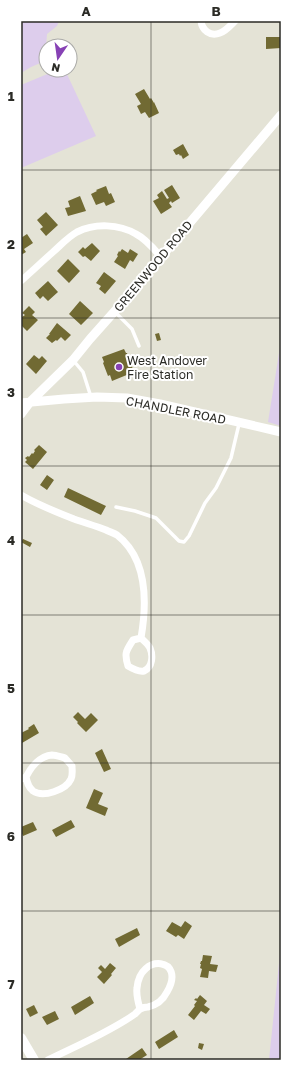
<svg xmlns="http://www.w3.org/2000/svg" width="302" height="1081" font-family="'Golos Text',sans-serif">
	<rect width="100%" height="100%" fill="#e4e3d6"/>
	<path fill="#ddcdec" d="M 21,21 L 59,21 L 57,26 L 47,34 L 45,61 L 31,67 L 21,73 Z
		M 57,70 L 65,70 L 96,136 L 21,168 L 21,85 Z
		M 281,344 L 281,426 L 268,422 L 280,347 Z
		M 281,944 L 281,1060 L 269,1060 Z"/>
	<path fill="#716a33" d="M 266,37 L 281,37 L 281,48 L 266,49 Z
		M 144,89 L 150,99 L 151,98 L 154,103 L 154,102 L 159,113 L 149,118 L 145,112 L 141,114 L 137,106 L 141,104 L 135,94 Z
		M 183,144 L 189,155 L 183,159 L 181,155 L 180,156 L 179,154 L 176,155 L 173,150 Z
		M 172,185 L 180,198 L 172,203 L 171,201 L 169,203 L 172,207 L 161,214 L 153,201 L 159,198 L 157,195 L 162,191 L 167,199 L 169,198 L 164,190 Z
		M 106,186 L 109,194 L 111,193 L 115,202 L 106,206 L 104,202 L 96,205 L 91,194 L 97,191 L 96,190 Z
		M 80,196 L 86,211 L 68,216 L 65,208 L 70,207 L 68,201 Z
		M 46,212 L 58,225 L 46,236 L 40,229 L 43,227 L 37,220 Z
		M 27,234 L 33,243 L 24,249 L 26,252 L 21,255 L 21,238 Z
		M 92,243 L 100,251 L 91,261 L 85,256 L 83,257 L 78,252 L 83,247 L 85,249 Z
		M 122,249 L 128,253 L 130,249 L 138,254 L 133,262 L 130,260 L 125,269 L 114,262 L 118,256 L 117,255 L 119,251 L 120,252 Z
		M 68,259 L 80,271 L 69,283 L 57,271 Z
		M 104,272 L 116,281 L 105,294 L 99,289 L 101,286 L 96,283 Z
		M 48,281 L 58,292 L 48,301 L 43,296 L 40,299 L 35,293 Z
		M 80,301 L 93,313 L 81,325 L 69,314 Z
		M 29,306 L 35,312 L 32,315 L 38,320 L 27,331 L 21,325 L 21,316 L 22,317 L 25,315 L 22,313 Z
		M 57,323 L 71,335 L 65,341 L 61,337 L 57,341 L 56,340 L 52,343 L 46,338 L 50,334 L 49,334 Z
		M 159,333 L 161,340 L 157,341 L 155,334 Z
		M 124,349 L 126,353 L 127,353 L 134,372 L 112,381 L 110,375 L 108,376 L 103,363 L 104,362 L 102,357 Z
		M 34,355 L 39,359 L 42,356 L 47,361 L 36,374 L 26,364 Z
		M 39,445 L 47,452 L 33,469 L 25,462 L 27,460 L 25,458 L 28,456 L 29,457 L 32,453 L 33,454 L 35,451 L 34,450 Z
		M 47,475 L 54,480 L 47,490 L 40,485 Z
		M 68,488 L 106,506 L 101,515 L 64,497 Z
		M 23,539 L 32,543 L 30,547 L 21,542 Z
		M 78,712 L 85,719 L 91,713 L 98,720 L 86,732 L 77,723 L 78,722 L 73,717 Z
		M 34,724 L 39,733 L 22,743 L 21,742 L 21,733 L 29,729 L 28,728 Z
		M 102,749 L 111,769 L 104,772 L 95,753 Z
		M 94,789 L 103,793 L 98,804 L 108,808 L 105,816 L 86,808 Z
		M 71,820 L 75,827 L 56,837 L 52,830 Z
		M 33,822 L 37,830 L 23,836 L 21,831 L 21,827 Z
		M 185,921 L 192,926 L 184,939 L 178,935 L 176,937 L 166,931 L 172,922 L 181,927 Z
		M 137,928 L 140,935 L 119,947 L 115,939 Z
		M 203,955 L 212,956 L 210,964 L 218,965 L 216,972 L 209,971 L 208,978 L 200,977 L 202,969 L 200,968 L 201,964 L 200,964 L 201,961 L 202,961 Z
		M 110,963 L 116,968 L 111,974 L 112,975 L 104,984 L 97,977 L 102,972 L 98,968 L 101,965 L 105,969 Z
		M 200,995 L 207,1001 L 204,1005 L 210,1009 L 206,1014 L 201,1011 L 194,1020 L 188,1015 L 195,1006 L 194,1005 L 197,1001 L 194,1000 L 196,998 L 197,999 Z
		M 90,996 L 94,1003 L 75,1015 L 71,1007 Z
		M 34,1005 L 38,1013 L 30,1017 L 26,1009 Z
		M 55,1011 L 59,1019 L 47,1025 L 42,1017 Z
		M 174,1030 L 178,1037 L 159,1049 L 155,1042 Z
		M 199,1043 L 204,1044 L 202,1050 L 198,1048 Z
		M 142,1048 L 147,1055 L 139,1060 L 127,1060 L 126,1059 Z"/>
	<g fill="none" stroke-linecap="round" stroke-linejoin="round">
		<path stroke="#fff" stroke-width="3.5" d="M 115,312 L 132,329 L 139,346
			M 73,360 L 83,372 L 91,397
			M 116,507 L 135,511 L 156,518 L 179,541 L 184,542 L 189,536 L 205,503 L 216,488 L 231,458 L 239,424"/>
		<path stroke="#fff" stroke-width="7" d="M 201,21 C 202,30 210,37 220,33 C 226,31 231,25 235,21
			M 21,281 C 32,271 42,262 53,252 C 61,245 68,237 77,232 C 95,223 119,224 136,234 C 146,239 154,249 161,257
			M 21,495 C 38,505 56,512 74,519 C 85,523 96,526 106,530 C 110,532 114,533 117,535 C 148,559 147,603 141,638
			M 141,638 C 144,641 148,644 150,648 C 153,655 153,667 144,671 C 139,672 133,669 128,666 C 124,653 126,651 133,640 Z
			M 21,779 L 26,777 C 31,767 40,756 52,755 C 56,755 61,757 65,758 L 72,766 C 72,770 73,775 71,779 C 66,790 43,798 33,791 C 28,787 27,782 26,777
			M 48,1060 C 76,1046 110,1032 135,1014 C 137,1012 138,1011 140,1009 C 142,1008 145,1007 148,1007 C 157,1005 163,1000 167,992 C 187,958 140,952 137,988 C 136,995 138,1002 140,1009"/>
		<path stroke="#fff" stroke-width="9" d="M 21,403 L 64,399 L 97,397 L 127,398 L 160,404 L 281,432
			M 21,414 L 30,402 L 73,360 L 90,339 L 122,303 L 281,115"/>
		<path stroke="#fff" stroke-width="10" d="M 21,1038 L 34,1060"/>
	</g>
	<path fill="none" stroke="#2b2b26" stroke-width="1" stroke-opacity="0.55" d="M 151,21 L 151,1060M 21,170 L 281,170M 21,318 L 281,318M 21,466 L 281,466M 21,615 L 281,615M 21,763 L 281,763M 21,911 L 281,911"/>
	<circle fill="#8742b5" stroke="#fff" stroke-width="1.5" cx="119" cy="367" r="4"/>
	<g text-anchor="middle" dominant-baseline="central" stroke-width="4" stroke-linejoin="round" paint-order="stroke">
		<g font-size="12" fill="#2b2b26" stroke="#fff">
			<text transform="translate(153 266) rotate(-50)">GREENWOOD ROAD</text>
			<text transform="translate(176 410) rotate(11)">CHANDLER ROAD</text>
		</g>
		<g font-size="12" fill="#2b2b26" stroke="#fff" text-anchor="start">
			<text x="127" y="360">West Andover<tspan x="127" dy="14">Fire Station</tspan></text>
		</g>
	</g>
	<rect width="302" height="1081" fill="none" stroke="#ffffff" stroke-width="44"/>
	<g transform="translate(58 58) rotate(193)"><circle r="19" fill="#ffffff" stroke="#aaaaa8"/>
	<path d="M0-3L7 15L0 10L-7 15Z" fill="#8742b5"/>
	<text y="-6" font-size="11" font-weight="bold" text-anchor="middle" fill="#2b2b26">N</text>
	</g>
	<rect x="22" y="22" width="258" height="1037" fill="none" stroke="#2b2b26" stroke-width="1.5"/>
	<g font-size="13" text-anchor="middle" font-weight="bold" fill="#2b2b26">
		<text x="86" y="16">A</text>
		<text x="216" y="16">B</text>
		<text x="11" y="101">1</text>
		<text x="11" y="249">2</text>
		<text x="11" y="397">3</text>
		<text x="11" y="545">4</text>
		<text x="11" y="693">5</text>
		<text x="11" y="841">6</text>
		<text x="11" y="989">7</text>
	</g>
</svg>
